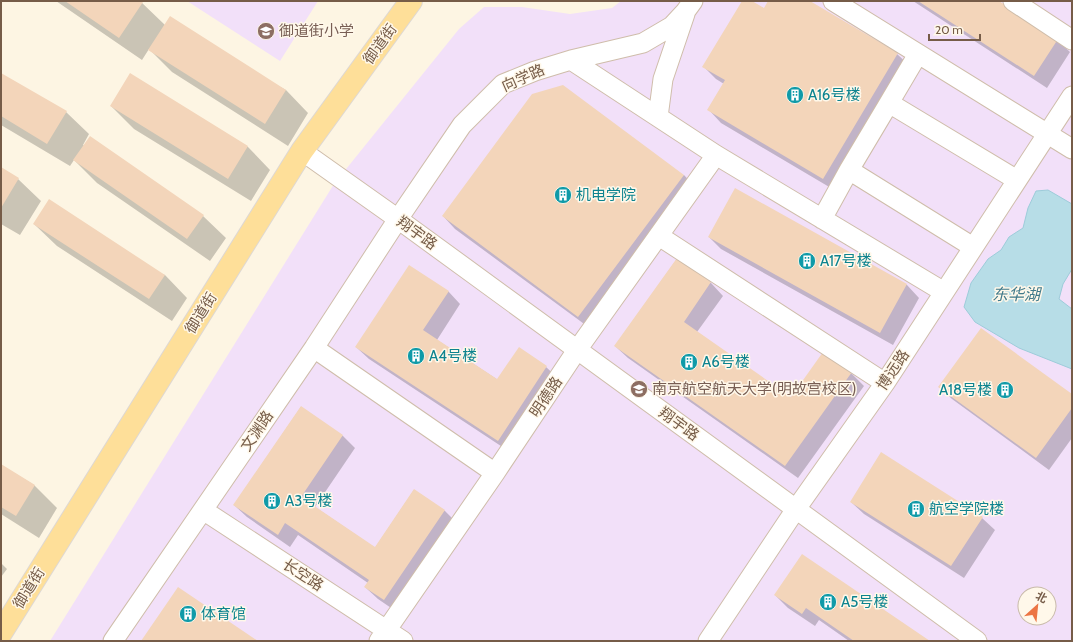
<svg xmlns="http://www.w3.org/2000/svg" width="1073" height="642" font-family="Cabin,'Noto Sans SC',sans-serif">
	<rect width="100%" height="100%" fill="#fdf5e3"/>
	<path fill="#f2e0f9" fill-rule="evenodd" d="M 187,1 L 318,1 L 280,61 Z
		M 621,1 L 1072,1 L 1072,641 L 50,641 L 334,184 L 459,29 L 484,7 L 522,7 L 570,14 L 612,8 ZM 1025,594 L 1049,594 L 1049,618 L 1025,618 Z"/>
	<path fill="#b7dde7" stroke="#9dccda" d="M 1048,190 L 1072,204 L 1072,269 L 1063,284 L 1059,299 L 1072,309 L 1072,369 L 1019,348 L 975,322 L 964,307 L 971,283 L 988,259 L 1001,250 L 1009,237 L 1023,228 L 1028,208 L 1036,191 Z"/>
	<path fill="#0003" d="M 56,1 L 140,1 L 165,25 L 286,90 L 308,113 L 288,146 L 172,72 L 149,49 L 142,60 Z
		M 743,1 L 750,1 L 765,9 L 770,1 L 808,1 L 897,54 L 910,66 L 836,191 L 721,123 L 709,110 L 724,84 L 716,79 L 704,67 Z
		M 913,1 L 997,1 L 1057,40 L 1070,52 L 1047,88 Z
		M 1,74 L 66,112 L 89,134 L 83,145 L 203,216 L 226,238 L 210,261 L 97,183 L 74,160 L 70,166 L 1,125 Z
		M 130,75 L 248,147 L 270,170 L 251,201 L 134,129 L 111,106 Z
		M 1,168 L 18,179 L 41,201 L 20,235 L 1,224 Z
		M 684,175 L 696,188 L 591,329 L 455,229 L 443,216 Z
		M 735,190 L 907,285 L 919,298 L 893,345 L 721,249 L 709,237 Z
		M 34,224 L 165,275 L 187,298 L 172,321 L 57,246 Z
		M 677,259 L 711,283 L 723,296 L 697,332 L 791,399 L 851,373 L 864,386 L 798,478 L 628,358 L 615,346 Z
		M 448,291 L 460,304 L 437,340 L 498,380 L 546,367 L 559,379 L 510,452 L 369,359 L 356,347 Z
		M 939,387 L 1072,395 L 1072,438 L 1049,470 L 952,399 Z
		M 301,407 L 343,436 L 355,448 L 315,507 L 375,548 L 414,490 L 445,511 L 457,523 L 397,612 L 378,599 L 365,587 L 368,583 L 298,535 L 290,547 L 247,517 L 234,505 Z
		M 1,465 L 34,485 L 57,508 L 39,538 L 1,514 Z
		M 851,502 L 982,518 L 995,530 L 964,578 L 864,514 Z
		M 1,563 L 7,569 L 1,577 Z
		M 775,595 L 929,641 L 849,641 L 819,620 L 815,626 L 788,608 Z"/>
	<path fill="#f3d5ba" d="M 65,1 L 142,1 L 143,2 L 119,38 Z
		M 742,1 L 752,1 L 764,8 L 768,1 L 810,1 L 898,53 L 823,179 L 707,110 L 725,80 L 702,67 Z
		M 918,1 L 999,1 L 1058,39 L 1034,76 Z
		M 170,16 L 286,90 L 265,124 L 148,50 Z
		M 1,73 L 67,111 L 47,144 L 1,116 Z
		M 130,73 L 248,146 L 228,179 L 110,106 Z
		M 563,85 L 684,175 L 578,317 L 442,216 L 532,94 Z
		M 90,136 L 204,215 L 187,239 L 73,160 Z
		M 1,167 L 19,178 L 1,208 Z
		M 735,188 L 907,284 L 880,333 L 708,237 Z
		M 49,199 L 165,275 L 149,299 L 33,224 Z
		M 677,258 L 711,282 L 684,322 L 791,397 L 823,352 L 852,372 L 785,466 L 614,346 Z
		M 409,265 L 449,291 L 423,330 L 497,379 L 519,347 L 547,366 L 498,441 L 355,347 Z
		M 981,328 L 1072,394 L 1072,408 L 1036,458 L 938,387 Z
		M 301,406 L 343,435 L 301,497 L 375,547 L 414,489 L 445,510 L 384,600 L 364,587 L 369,580 L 285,523 L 278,535 L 233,505 Z
		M 881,452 L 983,517 L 951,566 L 850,502 Z
		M 1,464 L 35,485 L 16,516 L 1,507 Z
		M 802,554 L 930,641 L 854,641 L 806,608 L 802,614 L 774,595 Z
		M 178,587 L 258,641 L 141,641 Z"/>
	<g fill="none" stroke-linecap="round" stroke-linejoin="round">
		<defs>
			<path id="minor" d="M 833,1 L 1072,149
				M 1013,1 L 1072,40
				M 571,60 L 716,155 L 944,292
				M 889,103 L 918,54
				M 658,117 L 663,79 L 685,14
				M 302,151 L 398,219 L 977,641
				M 822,219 L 849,170
				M 659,236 L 885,383
				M 973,247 L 849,170 L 889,103 L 1017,180
				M 314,348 L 495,473
				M 203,510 L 403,641
				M 113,641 L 314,348 L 398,219 L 462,125 L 503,84 L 535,71 L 571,60 L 643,43 L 672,26 L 685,12 L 693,1
				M 379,641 L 495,473 L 577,350 L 716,155
				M 708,641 L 796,509 L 885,383 L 1072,96"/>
			<path id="major" d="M 1,633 L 302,151 L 411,1"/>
		</defs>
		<use href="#minor" stroke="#cfbdaa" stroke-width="21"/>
		<use href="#major" stroke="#ded8d3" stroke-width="24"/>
		<use href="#minor" stroke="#fff" stroke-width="19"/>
		<use href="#major" stroke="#fedf99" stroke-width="22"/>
	</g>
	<defs>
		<symbol id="school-disc" viewBox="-11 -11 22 22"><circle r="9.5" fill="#8d6e63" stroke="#fff8ea"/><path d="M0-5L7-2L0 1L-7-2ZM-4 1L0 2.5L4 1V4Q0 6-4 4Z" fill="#fff"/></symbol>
		<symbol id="building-disc" viewBox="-11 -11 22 22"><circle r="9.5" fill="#0f9aa8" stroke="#fff8ea"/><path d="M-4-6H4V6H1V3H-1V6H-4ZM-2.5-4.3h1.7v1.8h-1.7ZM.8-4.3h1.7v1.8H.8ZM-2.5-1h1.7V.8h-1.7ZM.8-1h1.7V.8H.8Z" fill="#fff"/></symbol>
		<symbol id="university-disc" viewBox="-11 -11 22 22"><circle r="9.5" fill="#8d6e63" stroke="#fff8ea"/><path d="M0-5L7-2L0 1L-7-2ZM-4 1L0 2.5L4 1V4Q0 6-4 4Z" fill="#fff"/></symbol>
	</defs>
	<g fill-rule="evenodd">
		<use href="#school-disc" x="256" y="21" width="20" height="20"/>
		<use href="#building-disc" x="785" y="85" width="20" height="20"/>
		<use href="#building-disc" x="553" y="185" width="20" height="20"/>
		<use href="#building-disc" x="797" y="251" width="20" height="20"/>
		<use href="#building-disc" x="406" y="346" width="20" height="20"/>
		<use href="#building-disc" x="679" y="352" width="20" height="20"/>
		<use href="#university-disc" x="629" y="379" width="20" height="20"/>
		<use href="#building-disc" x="995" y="380" width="20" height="20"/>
		<use href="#building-disc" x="262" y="491" width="20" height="20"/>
		<use href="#building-disc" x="906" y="499" width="20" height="20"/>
		<use href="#building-disc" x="818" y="592" width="20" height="20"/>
		<use href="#building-disc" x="178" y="604" width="20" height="20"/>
	</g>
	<g text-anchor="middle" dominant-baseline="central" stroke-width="3" stroke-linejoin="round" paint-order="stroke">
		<g font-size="15" fill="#785e54" stroke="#fff8ea" text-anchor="start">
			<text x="279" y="31">御道街小学</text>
			<text x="652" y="389">南京航空航天大学(明故宫校区)</text>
		</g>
		<g font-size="15" fill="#765c48" stroke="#fff8ea">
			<text transform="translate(380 44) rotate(-54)">御道街</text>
			<text transform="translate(523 78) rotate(-24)">向学路</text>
			<text transform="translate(417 233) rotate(36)">翔宇路</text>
			<text transform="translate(201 313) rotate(-58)">御道街</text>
			<text transform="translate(893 370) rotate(-56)">博远路</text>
			<text transform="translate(546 397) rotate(-56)">明德路</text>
			<text transform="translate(679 424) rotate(36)">翔宇路</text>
			<text transform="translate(257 431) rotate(-56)">文渊路</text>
			<text transform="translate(303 575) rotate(33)">长空路</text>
			<text transform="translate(29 588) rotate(-58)">御道街</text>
		</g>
		<g font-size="15" fill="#0d838f" stroke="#fff8ea" text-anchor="start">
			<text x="808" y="95">A16号楼</text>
			<text x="576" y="195">机电学院</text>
			<text x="820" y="261">A17号楼</text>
			<text x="429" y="356">A4号楼</text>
			<text x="702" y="362">A6号楼</text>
			<text x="992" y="390" text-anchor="end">A18号楼</text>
			<text x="285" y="501">A3号楼</text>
			<text x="929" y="509">航空学院楼</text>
			<text x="841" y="602">A5号楼</text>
			<text x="201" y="614">体育馆</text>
		</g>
		<g font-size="16" font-style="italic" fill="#417a8b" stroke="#fff8ea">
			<text x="1016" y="294">东华湖</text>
		</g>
	</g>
	<rect width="1073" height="642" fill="none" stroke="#765c48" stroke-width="4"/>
	<g transform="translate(1037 606) rotate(27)"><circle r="19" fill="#fff8ea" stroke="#c8baa9"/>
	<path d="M0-3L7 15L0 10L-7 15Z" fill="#ec7544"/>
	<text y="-6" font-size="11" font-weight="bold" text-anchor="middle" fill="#765c48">北</text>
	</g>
	<path d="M929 34v6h51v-6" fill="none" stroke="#765c48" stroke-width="2"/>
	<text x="935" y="34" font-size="12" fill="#765c48" stroke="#fff8ea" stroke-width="3" paint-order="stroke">20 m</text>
</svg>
